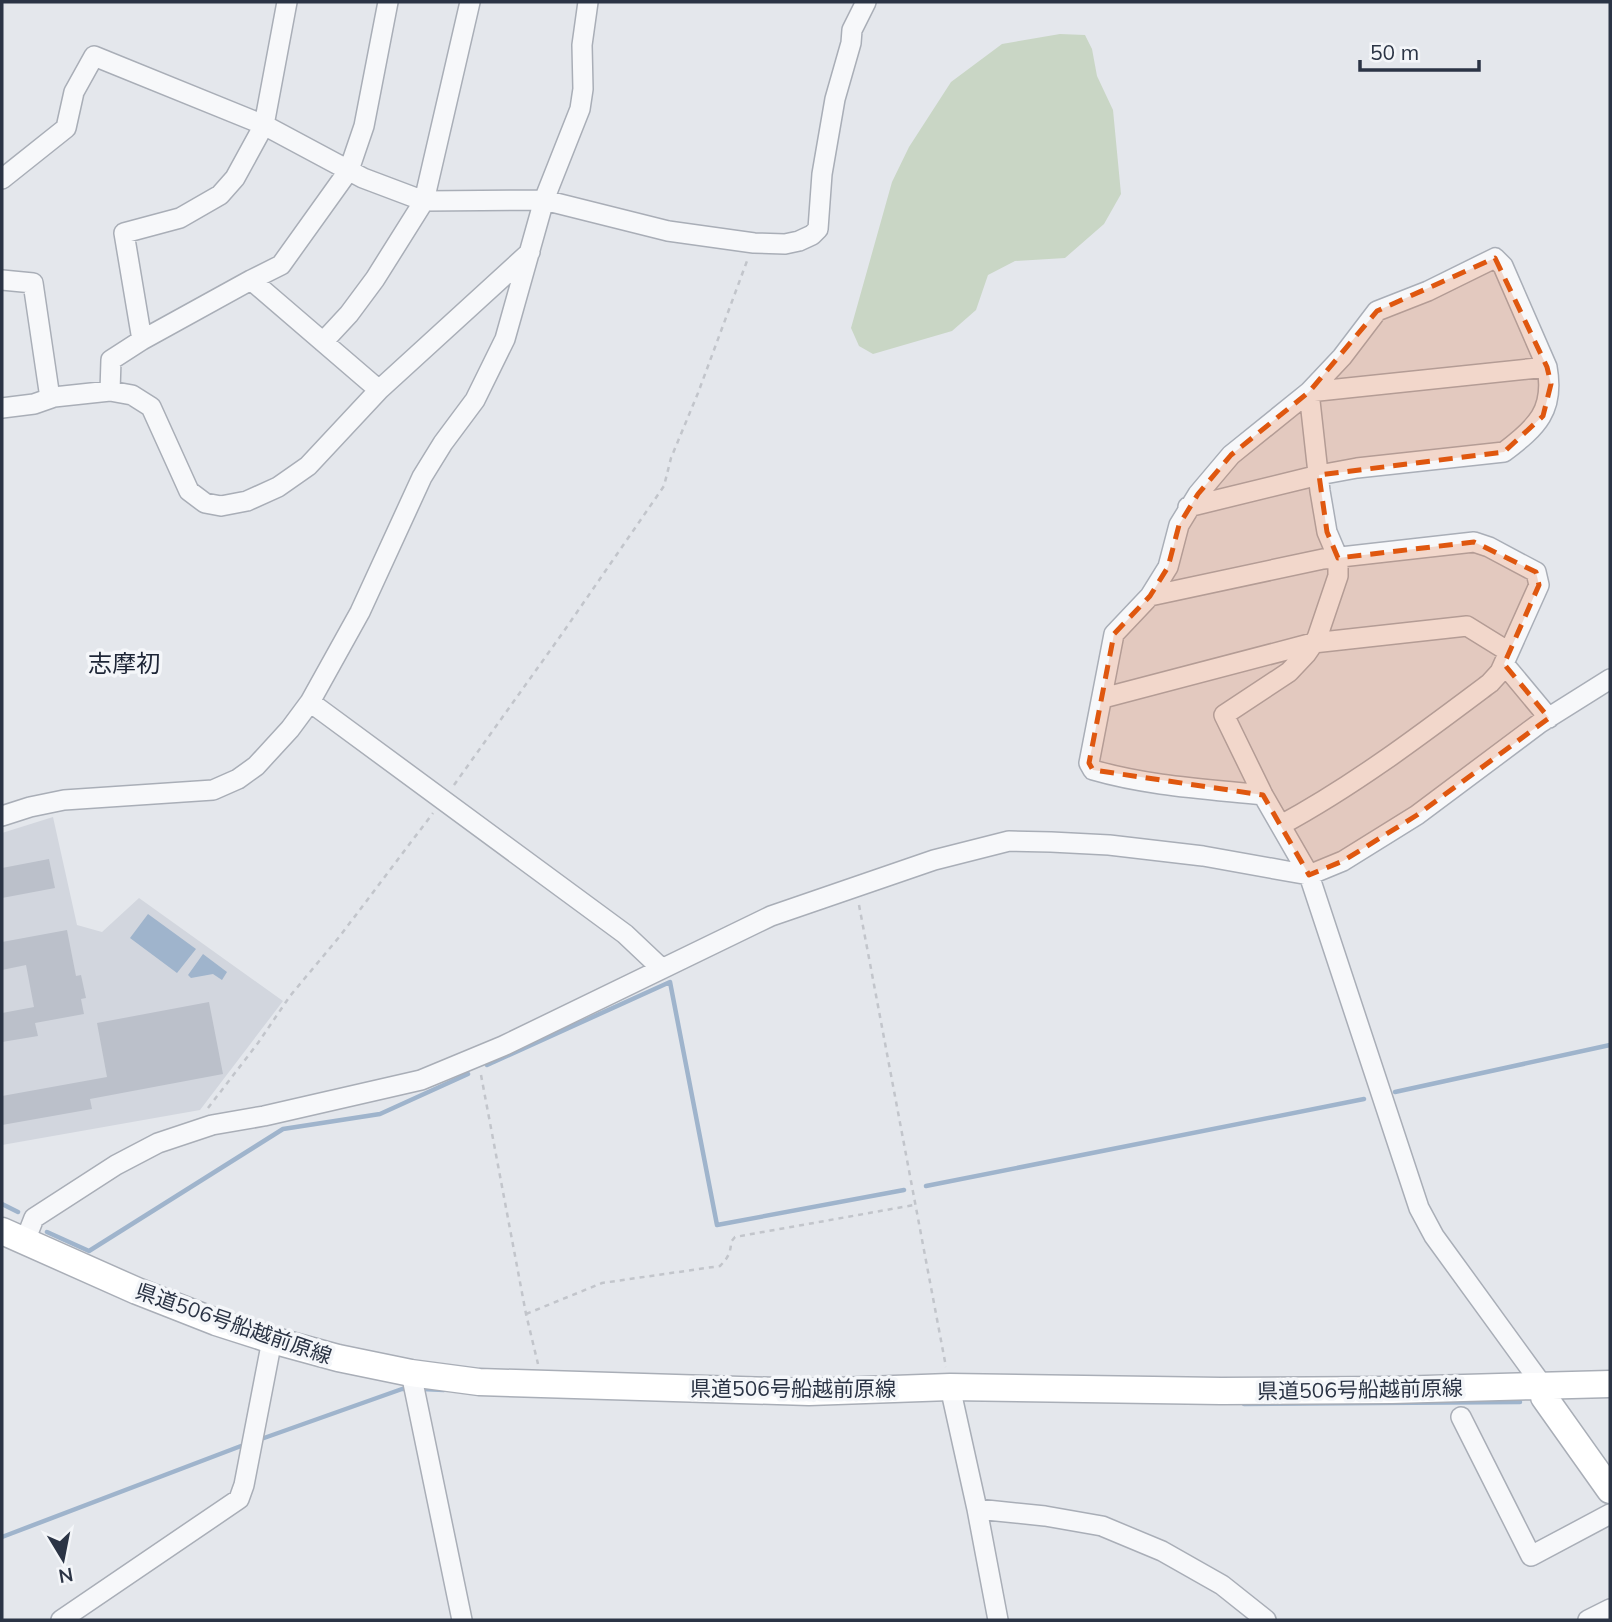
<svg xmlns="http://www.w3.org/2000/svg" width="1612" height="1622" font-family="Mulish,'Noto Sans JP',sans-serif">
	<rect width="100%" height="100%" fill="#e4e7ec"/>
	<path fill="#d2d6de" d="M 53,817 L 77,925 L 102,932 L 139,898 L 283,1001 L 200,1110 L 2,1145 L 2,833 Z"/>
	<path fill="#c9d6c5" d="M 1060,34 L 1085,35 L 1092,49 L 1097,76 L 1113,110 L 1121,194 L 1104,224 L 1065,258 L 1015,261 L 988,275 L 976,310 L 952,331 L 873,354 L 859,346 L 851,328 L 892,182 L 909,147 L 951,82 L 1002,44 Z"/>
	<path fill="#9fb4cc" d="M 148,914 L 196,949 L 177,973 L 130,938 Z
		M 203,954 L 227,972 L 222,980 L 213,974 L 191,978 L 188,975 Z"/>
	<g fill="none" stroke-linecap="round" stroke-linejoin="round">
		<path stroke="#9fb4cc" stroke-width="4.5" d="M 487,1065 L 670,982 L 717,1225 L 904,1190
			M 1395,1092 L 1610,1045
			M 926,1186 L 1364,1099
			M 2,1204 L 18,1212
			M 47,1232 L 89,1251 L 283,1129 L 380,1114 L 468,1074
			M 422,1389 L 444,1390
			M 1244,1404 L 1520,1402
			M 264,1438 L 402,1389 L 409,1389
			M 2,1537 L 241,1446"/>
	</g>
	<path fill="#bbc0ca" d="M 49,859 L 55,888 L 2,898 L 2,868 Z
		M 67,930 L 76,976 L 81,975 L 86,998 L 81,999 L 84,1014 L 35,1023 L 38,1036 L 2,1042 L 2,1013 L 34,1007 L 26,965 L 2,970 L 2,942 Z
		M 209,1002 L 223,1074 L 90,1099 L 92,1109 L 2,1125 L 2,1096 L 107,1077 L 97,1023 Z"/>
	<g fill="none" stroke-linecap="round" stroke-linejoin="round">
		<defs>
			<path id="street" d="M 287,2 L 264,125 L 235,178 L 220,195 L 180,218 L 124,233 L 142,340 L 251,280 L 379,390
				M 2,179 L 66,128 L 74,92 L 94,56 L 264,125 L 363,178 L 424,201 L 544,200 L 668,231 L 754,243 L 785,244 L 799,241 L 812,235 L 818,229 L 822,174 L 835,99 L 851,43 L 852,30 L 866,2
				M 2,280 L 33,283 L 50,398
				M 251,280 L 281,265 L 349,170 L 364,126 L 388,2
				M 323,342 L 349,314 L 375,279 L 424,201 L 470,2
				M 110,391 L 111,360 L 142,340
				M 1309,392 L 1320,491 L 1327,532 L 1338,558 L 1338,576 L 1317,638 L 1306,654 L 1289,672 L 1224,715 L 1263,795 L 1309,875 L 1419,1208 L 1434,1236 L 1543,1386
				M 1309,392 L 1547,367
				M 2,408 L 34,404 L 54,397 L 110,391 L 132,395 L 151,407 L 189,491 L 205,503 L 221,506 L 247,501 L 278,487 L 308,466 L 379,390 L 530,252
				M 1188,507 L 1319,475 L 1357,468 L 1504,452 C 1537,427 1555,410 1547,367 L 1503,266 L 1495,258 L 1428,291 L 1377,311 L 1342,357 L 1309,392 L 1231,455 L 1198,494 L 1179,525 L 1168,567 L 1150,596 L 1114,634 L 1089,763 L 1093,770 C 1148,786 1206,789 1263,795
				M 1150,596 L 1323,559 L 1474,542 L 1489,547 L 1536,572 L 1539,585 L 1500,672 L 1490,683 C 1422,734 1355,785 1281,825
				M 1504,664 L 1549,718
				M 1103,698 L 1313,643 L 1467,626 L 1509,652
				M 310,702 L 625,934 L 661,968
				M 2,816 L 30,807 L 64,800 L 213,790 L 238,779 L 256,766 L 290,729 L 310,702 L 360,612 L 422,477 L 443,443 L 475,400 L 505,339 L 544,200 L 580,109 L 583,89 L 582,45 L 588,2
				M 25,1241 L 34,1218 L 116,1165 L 158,1143 L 212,1125 L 264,1116 L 421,1080 L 503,1046 L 771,916 L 934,860 L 1009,841 L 1051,842 L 1109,845 L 1203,856 L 1309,875 L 1343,861 L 1417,815 L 1540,723 L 1610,679
				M 411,1373 L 462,1620
				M 950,1387 L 977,1509 L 1045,1516 L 1102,1526 L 1162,1551 L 1222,1585 L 1266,1620
				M 1461,1417 L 1531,1556 L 1610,1514
				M 977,1509 L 998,1620
				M 61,1620 L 239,1499 L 244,1485 L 272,1340
				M 1588,1620 L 1610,1609"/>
			<path id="secondary" d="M 2,1231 L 137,1291 L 216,1322 L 272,1340 L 338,1358 L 411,1373 L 479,1382 L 809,1392 L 950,1387 L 1221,1391 L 1392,1390 L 1610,1384
				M 1543,1386 L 1544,1397 L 1610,1490"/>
		</defs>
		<use href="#street" stroke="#a9aeb7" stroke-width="22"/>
		<use href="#secondary" stroke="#a9aeb7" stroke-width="29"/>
		<path stroke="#c2c5cb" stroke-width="2.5" stroke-dasharray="5 5" stroke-linecap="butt" d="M 454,785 L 564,631 L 664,486 L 671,458 L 698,393 L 747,261
			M 859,905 L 946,1367
			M 481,1075 L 526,1314 L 538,1364
			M 208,1108 L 258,1043 L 290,996 L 340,936 L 433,813
			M 526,1314 L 602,1283 L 720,1266 C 727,1259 731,1253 731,1242 L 735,1237 L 914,1205"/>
		<use href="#street" stroke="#f7f8fa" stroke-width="19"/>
		<use href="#secondary" stroke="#fff" stroke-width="26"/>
	</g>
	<path fill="#df570f" fill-opacity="0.2" stroke="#df570f" stroke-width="5" stroke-dasharray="14 9" stroke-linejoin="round" d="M 1495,258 L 1547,367 L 1551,384 L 1543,416 L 1504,452 L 1319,475 L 1327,532 L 1338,558 L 1474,542 L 1536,572 L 1539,585 L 1504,664 L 1549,718 L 1417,815 L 1343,861 L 1309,875 L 1263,795 L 1093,770 L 1089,763 L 1114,634 L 1150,596 L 1168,567 L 1179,525 L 1198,494 L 1231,455 L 1309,392 L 1377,311 Z"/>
	<g text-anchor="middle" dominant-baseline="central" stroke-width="7" stroke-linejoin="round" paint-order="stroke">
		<g font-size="21" fill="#2b3445" stroke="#f4f6f9">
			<text transform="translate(234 1323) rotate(19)">県道506号船越前原線</text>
			<text x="793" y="1388">県道506号船越前原線</text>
			<text transform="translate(1360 1389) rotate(-1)">県道506号船越前原線</text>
		</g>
		<g font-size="24" fill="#1d2536" stroke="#f4f6f9">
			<text x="124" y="663">志摩初</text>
		</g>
	</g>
	<rect width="1612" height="1622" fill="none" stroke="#2b3445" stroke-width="7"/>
	<g transform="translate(63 1559) rotate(170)" stroke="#f4f6f9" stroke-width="5" paint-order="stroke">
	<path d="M0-5L12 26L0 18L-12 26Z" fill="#2b3445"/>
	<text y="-10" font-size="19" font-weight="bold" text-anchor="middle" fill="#2b3445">N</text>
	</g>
	<path d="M1360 60v10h119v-10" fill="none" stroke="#2b3445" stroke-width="3.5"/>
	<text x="1370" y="60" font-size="21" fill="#2b3445" stroke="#f4f6f9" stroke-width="5" paint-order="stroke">50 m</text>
</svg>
